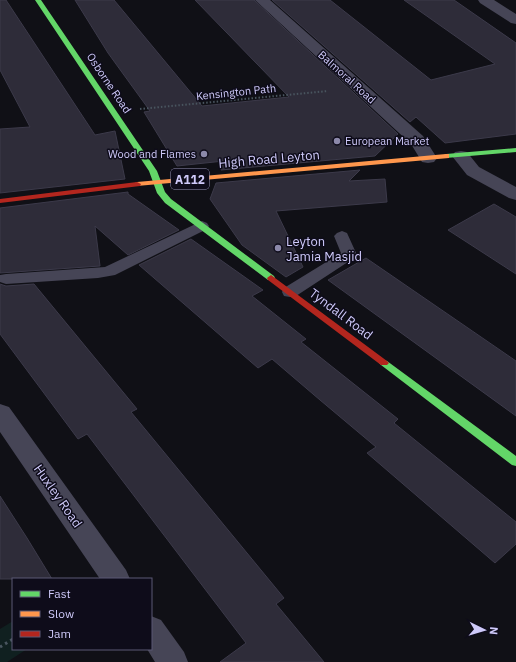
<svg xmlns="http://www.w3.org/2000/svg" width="516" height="662" font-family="'IBM Plex Sans',sans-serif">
	<rect width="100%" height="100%" fill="#101016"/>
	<path fill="#102020" d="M 13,621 L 13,649 L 27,649 L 7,662 L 0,662 L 0,629 Z"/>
	<path fill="#2e2c39" stroke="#3c3a4a" d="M 0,0 L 6,0 L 95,135 L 115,131 L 125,179 L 0,193 L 0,129 L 30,127 L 0,70 Z
		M 75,0 L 114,0 L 202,106 L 289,97 L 195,0 L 254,0 L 398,134 L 375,156 L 221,170 L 224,161 L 177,166 L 144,112 L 150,111 L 108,53 Z
		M 272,0 L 330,0 L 431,80 L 495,64 L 404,0 L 454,0 L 516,43 L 516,134 L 445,143 L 416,117 L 410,122 Z
		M 360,170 L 349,181 L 385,179 L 387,202 L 276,211 L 303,267 L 286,277 L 242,245 L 210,199 L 216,183 Z
		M 128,192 L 128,194 L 179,230 L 128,255 L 95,226 L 100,266 L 0,273 L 0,208 Z
		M 494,204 L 516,217 L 516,274 L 448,230 Z
		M 191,239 L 263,290 L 252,296 L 306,339 L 301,342 L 398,419 L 394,423 L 516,522 L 516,544 L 495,563 L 367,453 L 376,447 L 320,400 L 272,359 L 258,368 L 139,265 Z
		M 366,258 L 516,361 L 516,416 L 328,280 Z
		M 0,284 L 6,286 L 34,284 L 137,409 L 131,412 L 284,598 L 276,604 L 324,662 L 220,662 L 246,643 L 87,434 L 78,439 L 0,334 Z
		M 0,496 L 27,538 L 52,579 L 0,579 Z"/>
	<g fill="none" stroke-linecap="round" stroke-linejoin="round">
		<path stroke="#49555f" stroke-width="2" stroke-dasharray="1.5 2" stroke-linecap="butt" d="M 140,109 L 328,91"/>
		<path stroke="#49555f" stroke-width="3" stroke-dasharray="2.5 3.5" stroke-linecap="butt" d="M 0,647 L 13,639"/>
		<path fill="#464556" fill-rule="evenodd" d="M 202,221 L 207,223 L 209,226 L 207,229 L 115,275 L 98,278 L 6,284 L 0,282 L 0,275 L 6,274 L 105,267 Z
			M 342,231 L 347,233 L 357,255 L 354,258 L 296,296 L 290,297 L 284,296 L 282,292 L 284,288 L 341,253 L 334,236 L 337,233 Z"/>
		<path fill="#464556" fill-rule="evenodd" d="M 255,0 L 270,0 L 423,136 L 437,158 L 434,162 L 428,163 L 422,162 L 411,144 Z
			M 478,0 L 494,0 L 516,14 L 516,24 L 511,23 L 480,3 Z
			M 461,151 L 467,152 L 479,167 L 516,187 L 516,200 L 509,198 L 467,175 L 452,156 L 455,152 Z
			M 0,404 L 9,407 L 126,570 L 130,579 L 100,579 L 0,432 Z
			M 151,616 L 161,620 L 184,652 L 188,662 L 155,662 L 147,649 L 151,649 Z"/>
		<path fill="#63d668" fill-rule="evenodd" d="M 35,0 L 41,0 L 157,171 L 165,192 L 171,199 L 274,276 L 275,278 L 274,280 L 268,280 L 165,203 L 157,193 L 149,171 Z
			M 516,148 L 516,152 L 446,158 L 442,156 L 446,154 Z
			M 384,360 L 387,361 L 516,456 L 516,466 L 512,465 L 381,365 L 379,363 L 381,361 Z"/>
		<path fill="#ff974d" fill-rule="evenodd" d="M 446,154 L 449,154 L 449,158 L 137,186 L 133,184 L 137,182 Z"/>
		<path fill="#b3261e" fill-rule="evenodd" d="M 137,182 L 141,184 L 140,186 L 0,203 L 0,199 Z
			M 271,275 L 387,361 L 389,363 L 387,365 L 381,365 L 268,280 L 267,278 Z"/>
	</g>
	<g fill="#8c89aa" stroke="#0e0c1a" stroke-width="1.5">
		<circle cx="337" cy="141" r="4"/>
		<circle cx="204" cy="154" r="4"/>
		<circle cx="278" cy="248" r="4"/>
	</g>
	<g text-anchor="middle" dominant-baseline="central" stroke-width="3" stroke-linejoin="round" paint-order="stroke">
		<g font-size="11" fill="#cfcafa" stroke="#0e0c1a">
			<text transform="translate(347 77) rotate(42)">Balmoral Road</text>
			<text transform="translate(109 83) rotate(56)">Osborne Road</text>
			<text transform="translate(236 92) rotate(-6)">Kensington Path</text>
		</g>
		<g font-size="11" fill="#cfcafa" stroke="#0e0c1a" text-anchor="start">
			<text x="345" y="141">European Market</text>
			<text x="196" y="154" text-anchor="end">Wood and Flames</text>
		</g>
		<rect fill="#0e0c1a" stroke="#9591b7" stroke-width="1" x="171" y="169" width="38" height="20" rx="3"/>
		<g font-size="12" font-weight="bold" fill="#cfcafa">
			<text x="190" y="179">A112</text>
		</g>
		<g font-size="13" fill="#cfcafa" stroke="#0e0c1a">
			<text transform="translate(269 159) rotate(-5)">High Road Leyton</text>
			<text transform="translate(341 314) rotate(37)">Tyndall Road</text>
			<text transform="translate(58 496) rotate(55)">Huxley Road</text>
		</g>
		<g font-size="13" fill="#cfcafa" stroke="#0e0c1a" text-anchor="start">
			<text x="286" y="241">Leyton<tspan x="286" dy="15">Jamia Masjid</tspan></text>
		</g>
	</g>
	<rect x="12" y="578" width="140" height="72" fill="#0e0c1a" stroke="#5b5874"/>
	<rect x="20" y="591" width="20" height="6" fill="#63d668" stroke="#5b5874"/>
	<text x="48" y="598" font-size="12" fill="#cfcafa">Fast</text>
	<rect x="20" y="611" width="20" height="6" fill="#ff974d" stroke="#5b5874"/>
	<text x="48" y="618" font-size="12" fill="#cfcafa">Slow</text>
	<rect x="20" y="631" width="20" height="6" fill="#b3261e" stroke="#5b5874"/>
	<text x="48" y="638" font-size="12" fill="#cfcafa">Jam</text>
	<g transform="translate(484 630) rotate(95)" stroke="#0e0c1a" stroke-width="3" paint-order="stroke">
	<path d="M0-3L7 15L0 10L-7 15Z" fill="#cfcafa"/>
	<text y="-6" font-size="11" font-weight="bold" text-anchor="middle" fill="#cfcafa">N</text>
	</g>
</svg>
